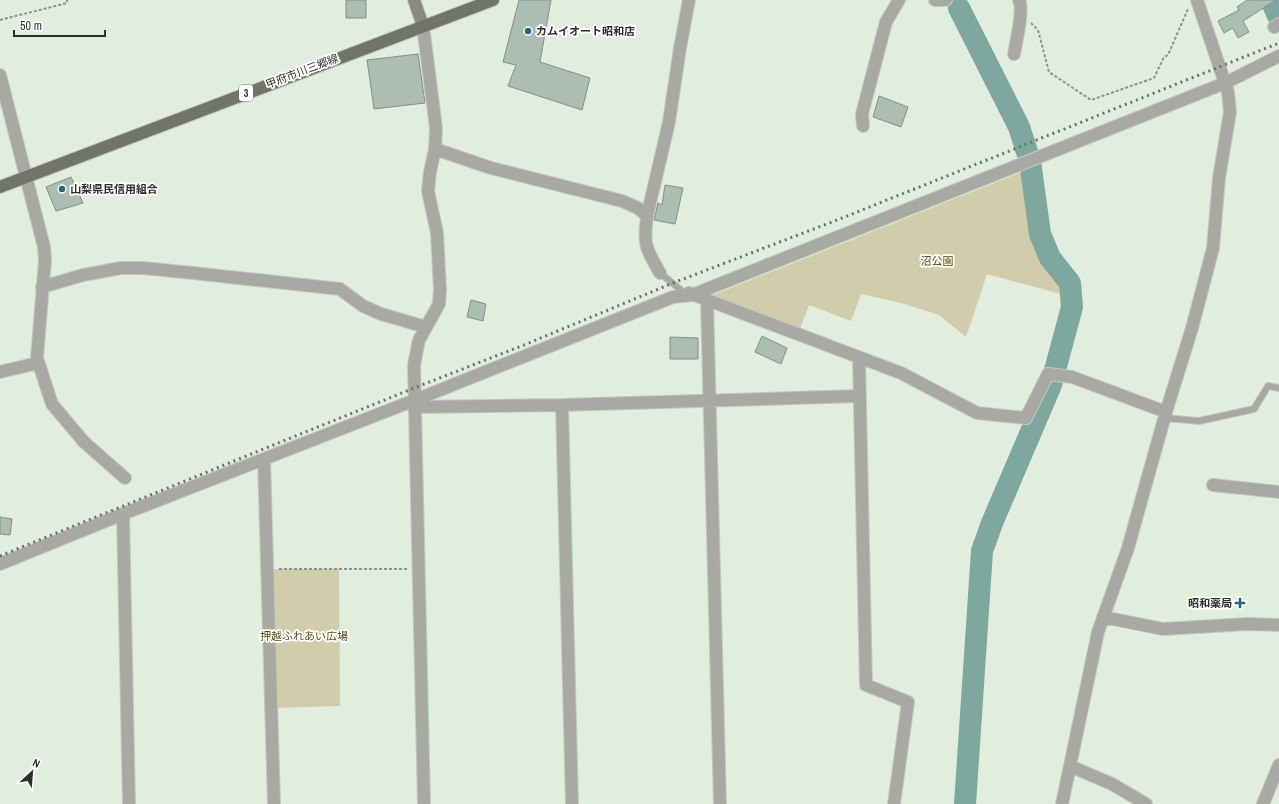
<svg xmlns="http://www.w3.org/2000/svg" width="1279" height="804" font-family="'Archivo Narrow','Noto Sans JP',sans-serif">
	<rect width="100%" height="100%" fill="#e1eddd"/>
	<path fill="#d1ccab" d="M 1022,172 L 1030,231 L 1044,262 L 1060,284 L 1061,294 L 987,274 L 966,337 L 939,315 L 901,303 L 861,294 L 851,321 L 809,305 L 800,329 L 713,295 Z
		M 267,569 L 339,569 L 340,706 L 271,708 Z"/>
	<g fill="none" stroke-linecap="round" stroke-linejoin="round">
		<path stroke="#7ea89d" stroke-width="22" d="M 1271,0 L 1279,18
			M 959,8 L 1019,127 L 1030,161 L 1040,234 L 1050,258 L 1070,283 L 1072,307 L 1051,385 L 992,523 L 982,551 L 965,804"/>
	</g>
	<path fill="#acbdb2" stroke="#819287" d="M 346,0 L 366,0 L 366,18 L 346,18 Z
		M 519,0 L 551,0 L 540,62 L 590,78 L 582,110 L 508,86 L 516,65 L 503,62 Z
		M 1247,0 L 1276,0 L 1243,21 L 1249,32 L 1238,38 L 1233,28 L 1224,33 L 1218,21 L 1239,10 L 1237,7 Z
		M 418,54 L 425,103 L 374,109 L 367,60 Z
		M 879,96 L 908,107 L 901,127 L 873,117 Z
		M 71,177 L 83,203 L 56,211 L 46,187 Z
		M 665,185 L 683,188 L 675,224 L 654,220 L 658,203 L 662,205 Z
		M 471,300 L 486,304 L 483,321 L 467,317 Z
		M 762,336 L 787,348 L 781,364 L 755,352 Z
		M 670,337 L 698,338 L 698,359 L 670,359 Z
		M 0,517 L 12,519 L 10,535 L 0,534 Z"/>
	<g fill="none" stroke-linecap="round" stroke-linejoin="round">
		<defs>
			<path id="lane" d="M 660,273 L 682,291
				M 1164,418 L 1199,421 L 1254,409 L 1268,386 L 1279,388"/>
			<path id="street" d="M 935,0 L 946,0
				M 423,26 L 436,128 L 435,149 L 430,172 L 428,191 L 437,233 L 440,290 L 439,304 L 419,340 L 414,365 L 424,804
				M 1274,27 L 1279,24
				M 1014,54 C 1016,43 1024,9 1019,0
				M 0,75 L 44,247 L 45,260 L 37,358 L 52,404 L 84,442 L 125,478
				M 863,126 L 862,114 L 886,22 L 899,0
				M 435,149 L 491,168 L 622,201 L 638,208 L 647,216 C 643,244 646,249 660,273
				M 647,216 L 669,122 L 680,48 L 689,0
				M 42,287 L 83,275 L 121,268 L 143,268 L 193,273 L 340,289 L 363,306 L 381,314 L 426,327
				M 689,293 L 901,373 L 977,413 L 1026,418 L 1048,374 L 1072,377 L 1166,412
				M 707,301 L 720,804
				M 859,358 L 866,685 L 908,702 L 894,804
				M 0,372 L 38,363
				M 562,405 L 572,804
				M 415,407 L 562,405 L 859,396
				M 264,459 L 274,804
				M 1213,485 L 1279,492
				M 0,564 L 123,514
				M 1103,617 L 1163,629 L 1247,624 L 1279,625
				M 1070,766 L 1112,784 L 1146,804
				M 129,804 L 123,514 L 415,400 L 673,297 L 692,295 L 1225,83 L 1279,56
				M 1062,804 L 1098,632 L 1128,548 L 1166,412 L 1192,328 L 1213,248 L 1219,178 L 1230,112 L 1228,92 L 1197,0
				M 1263,804 L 1279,765"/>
			<path id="secondary" d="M 414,0 L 423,26"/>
			<path id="primary" d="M 0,187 L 493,0"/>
		</defs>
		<use href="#lane" stroke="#c0cbbd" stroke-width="8"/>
		<use href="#street" stroke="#c0cbbd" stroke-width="14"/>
		<use href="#secondary" stroke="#c0cbbd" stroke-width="14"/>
		<use href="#primary" stroke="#c0cbbd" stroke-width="14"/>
		<path stroke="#8d958a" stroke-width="2" stroke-dasharray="3 2" stroke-linecap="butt" d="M 0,20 L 67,3 L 67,0
			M 1031,23 L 1038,30 L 1049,72 L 1091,100 L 1154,78 L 1164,57 L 1168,55 L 1188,9
			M 279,569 L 408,569"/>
		<use href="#lane" stroke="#a7a9a2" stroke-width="6"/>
		<use href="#street" stroke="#a7a9a2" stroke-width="12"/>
		<use href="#secondary" stroke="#888b7f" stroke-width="12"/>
		<use href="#primary" stroke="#717567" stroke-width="12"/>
		<path stroke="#6c736a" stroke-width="3" stroke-dasharray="2 4" stroke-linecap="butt" d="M 0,556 L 414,388 L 524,345 L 673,283 L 837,220 L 1279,43"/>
	</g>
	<g fill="#2f6480" stroke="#fff" stroke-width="1.5">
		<circle cx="528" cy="31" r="4"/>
		<circle cx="62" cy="189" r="4"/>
		<path d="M1238 597h4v4h4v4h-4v4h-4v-4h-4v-4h4z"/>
	</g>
	<g text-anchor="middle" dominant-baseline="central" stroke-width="3.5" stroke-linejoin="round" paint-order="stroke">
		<rect fill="#fff" stroke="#6b6e6a" stroke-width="1" x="239" y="85" width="14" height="16" rx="3"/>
		<g font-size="10" font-weight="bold" fill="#2c302a">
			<text x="246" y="93">3</text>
		</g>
		<g font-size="11" font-weight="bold" fill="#2c302a" stroke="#fff" text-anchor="start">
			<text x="536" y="31">カムイオート昭和店</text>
			<text x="70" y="189">山梨県民信用組合</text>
			<text x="1232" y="603" text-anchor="end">昭和薬局</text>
		</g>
		<g font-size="11" fill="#2c302a" stroke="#fff">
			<text transform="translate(302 71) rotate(-21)">甲府市川三郷線</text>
		</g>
		<g font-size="11" fill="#584e13" stroke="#fff">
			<text x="937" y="261">沼公園</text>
			<text x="304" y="636">押越ふれあい広場</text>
		</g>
	</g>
	<g transform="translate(32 772) rotate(26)" stroke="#ffffff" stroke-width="3" paint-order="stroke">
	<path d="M0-3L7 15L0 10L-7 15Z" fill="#2c302a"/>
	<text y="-6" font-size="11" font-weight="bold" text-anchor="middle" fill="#2c302a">N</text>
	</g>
	<path d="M14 30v6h91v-6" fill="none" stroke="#2c302a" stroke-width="2"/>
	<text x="20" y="30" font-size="12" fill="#2c302a" stroke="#ffffff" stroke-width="3" paint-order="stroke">50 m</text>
</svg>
